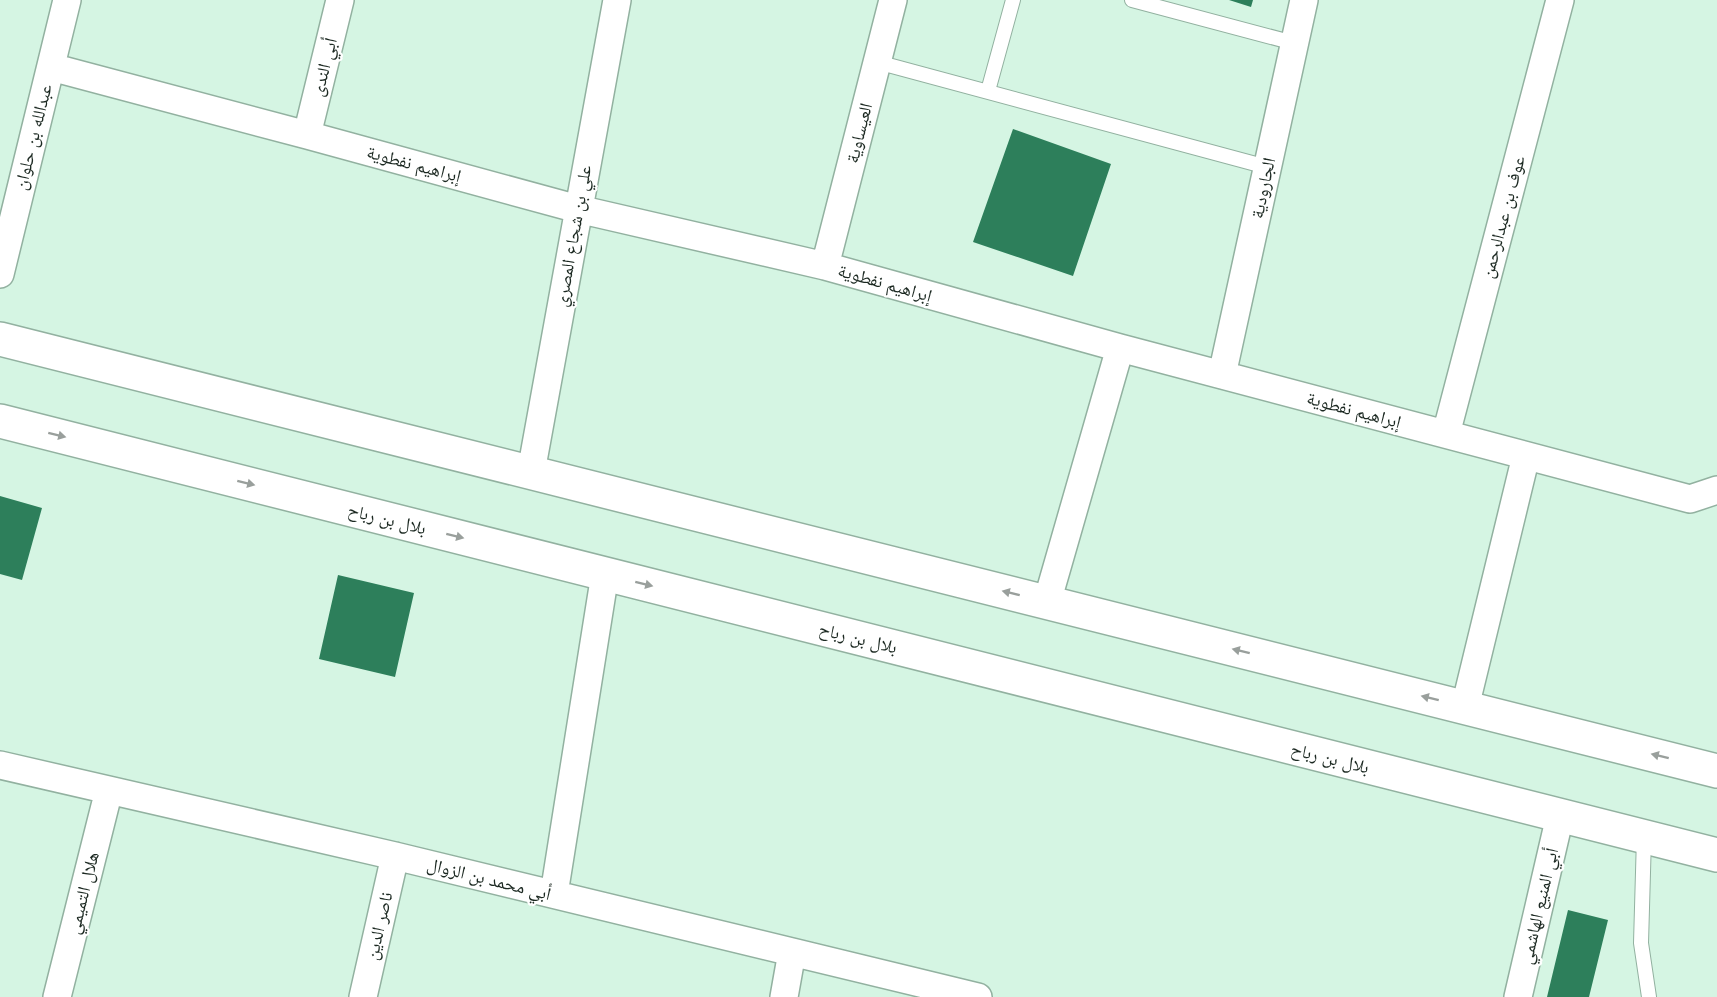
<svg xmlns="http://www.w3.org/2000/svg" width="1717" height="997" font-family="Arial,'Noto Naskh Arabic',sans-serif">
	<rect width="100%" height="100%" fill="#d5f5e3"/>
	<path fill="#2d7f5b" d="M 1229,0 L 1253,0 L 1251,7 Z
		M 1013,129 L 1111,164 L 1073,276 L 973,242 Z
		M 0,496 L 42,508 L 22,580 L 0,574 Z
		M 338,575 L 414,593 L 395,677 L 319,659 Z
		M 1568,910 L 1608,920 L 1589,997 L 1547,997 Z"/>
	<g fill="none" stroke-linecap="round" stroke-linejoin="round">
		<defs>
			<path id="service" d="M 1132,0 L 1294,43
				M 877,62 L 1267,167
				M 988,91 L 1013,0
				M 1644,837 L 1641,943 L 1649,997"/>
			<path id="minor" d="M 51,67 L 307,135 L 578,209 L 825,266 L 1120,348 L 1690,499 L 1717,490
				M 307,135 L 340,0
				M 825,266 L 893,0
				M 0,274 L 67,0
				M 1222,375 L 1304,0
				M 1446,434 L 1560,0
				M 531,472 L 617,0
				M 1047,602 L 1120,348
				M 1465,707 L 1526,456
				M 0,765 L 395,856 L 978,997
				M 554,894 L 605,574
				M 57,997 L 109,790
				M 363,997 L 395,856
				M 784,997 L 792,952
				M 1518,997 L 1560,816"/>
			<path id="secondary" d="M 0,339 L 1717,771
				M 0,421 L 1717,855"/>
		</defs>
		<use href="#service" stroke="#92b1a0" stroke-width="16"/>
		<use href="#minor" stroke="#92b1a0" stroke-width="30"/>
		<use href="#secondary" stroke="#92b1a0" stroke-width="36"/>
		<use href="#service" stroke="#fff" stroke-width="14"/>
		<use href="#minor" stroke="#fff" stroke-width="27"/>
		<use href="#secondary" stroke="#fff" stroke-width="33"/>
	</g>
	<defs><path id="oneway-solid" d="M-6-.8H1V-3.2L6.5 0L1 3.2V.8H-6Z" transform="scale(1.5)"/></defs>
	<g fill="#999f9c">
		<use href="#oneway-solid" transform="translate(57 435) rotate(14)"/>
		<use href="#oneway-solid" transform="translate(246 483) rotate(14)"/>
		<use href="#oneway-solid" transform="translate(455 536) rotate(14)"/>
		<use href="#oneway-solid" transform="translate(644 584) rotate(14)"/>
		<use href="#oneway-solid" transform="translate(1011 593) rotate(-166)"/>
		<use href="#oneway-solid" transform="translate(1241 651) rotate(-166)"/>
		<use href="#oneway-solid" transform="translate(1430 698) rotate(-166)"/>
		<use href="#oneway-solid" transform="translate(1660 756) rotate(-166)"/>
	</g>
	<g text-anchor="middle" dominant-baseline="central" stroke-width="4.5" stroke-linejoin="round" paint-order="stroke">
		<g font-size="18" fill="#1c2922" stroke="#fff">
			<text transform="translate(324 67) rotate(-76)">أبي الندى</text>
			<text transform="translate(859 133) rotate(-76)">العيساوية</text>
			<text transform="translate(33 137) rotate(-76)">عبدالله بن حلوان</text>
			<text transform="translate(414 164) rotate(15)">إبراهيم نفطوية</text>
			<text transform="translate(1263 188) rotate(-78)">الجارودية</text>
			<text transform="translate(1503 217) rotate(-75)">عوف بن عبدالرحمن</text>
			<text transform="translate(573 236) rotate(-80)">علي بن شجاع المصري</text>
			<text transform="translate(885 283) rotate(16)">إبراهيم نفطوية</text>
			<text transform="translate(1354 410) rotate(15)">إبراهيم نفطوية</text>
			<text transform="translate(387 519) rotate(14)">بلال بن رباح</text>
			<text transform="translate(858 638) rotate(14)">بلال بن رباح</text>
			<text transform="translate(1330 758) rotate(14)">بلال بن رباح</text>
			<text transform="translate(489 879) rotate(14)">أبي محمد بن الزوال</text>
			<text transform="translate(83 893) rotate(-76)">هلال التميمي</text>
			<text transform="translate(1539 906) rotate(-77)">أبي المنيع الهاشمي</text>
			<text transform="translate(379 926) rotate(-77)">ناصر الدين</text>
		</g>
	</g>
</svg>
